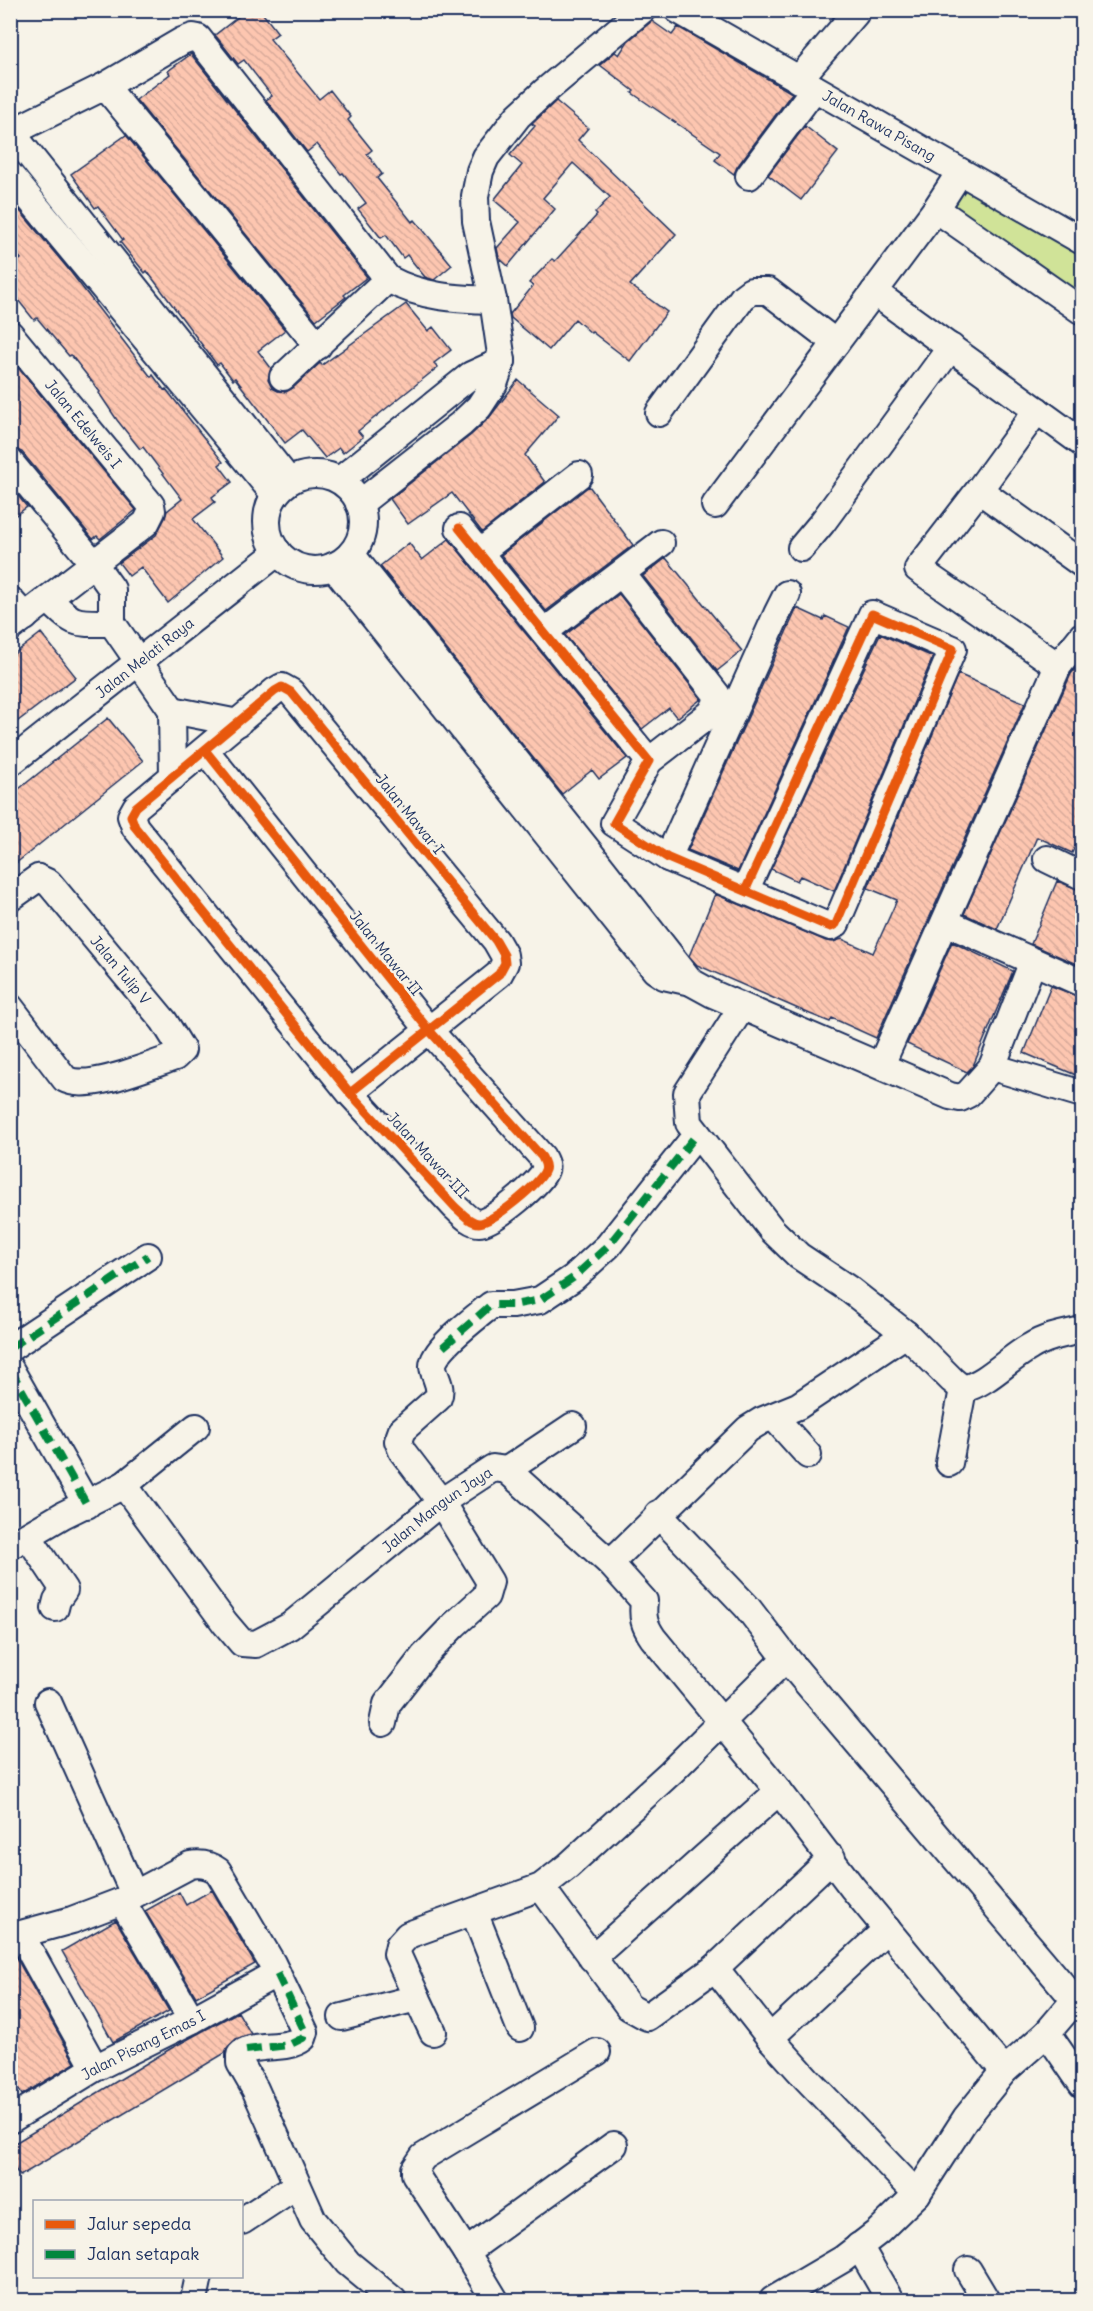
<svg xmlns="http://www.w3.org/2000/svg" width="1093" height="2311" font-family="Delius,sans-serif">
	<defs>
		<pattern id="building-back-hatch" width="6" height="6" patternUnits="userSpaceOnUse" patternTransform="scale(1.5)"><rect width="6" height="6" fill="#fdc6b0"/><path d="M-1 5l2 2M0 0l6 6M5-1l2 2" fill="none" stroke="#d8aa9a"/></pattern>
	</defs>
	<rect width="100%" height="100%" fill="#f7f3e8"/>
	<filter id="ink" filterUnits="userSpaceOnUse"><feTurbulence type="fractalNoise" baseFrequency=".0167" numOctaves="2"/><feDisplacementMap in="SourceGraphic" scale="12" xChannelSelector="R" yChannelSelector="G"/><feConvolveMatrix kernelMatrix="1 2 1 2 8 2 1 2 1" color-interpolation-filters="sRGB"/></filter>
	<g filter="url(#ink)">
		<path fill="#d0e398" stroke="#76897b" stroke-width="1.5" d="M 960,172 L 1082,241 L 1082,311 L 936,209 Z"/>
		<path fill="url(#building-back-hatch)" stroke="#1b2f5e" stroke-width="1.5" d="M 247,10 L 260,10 L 278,33 L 270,39 L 319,99 L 330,90 L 351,117 L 348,120 L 372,150 L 367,154 L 382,174 L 377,178 L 412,222 L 415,220 L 452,265 L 434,280 L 425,277 L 407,255 L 403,258 L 386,235 L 381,238 L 358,209 L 366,203 L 343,173 L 341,174 L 317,144 L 307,152 L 266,100 L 272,96 L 244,60 L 238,64 L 215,35 Z
			M 652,21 L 672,35 L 678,27 L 792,93 L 737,167 L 734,174 L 715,160 L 720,153 L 632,93 L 634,91 L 600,65 L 615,52 L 619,55 L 628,41 Z
			M 191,54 L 367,277 L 344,295 L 346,297 L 316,320 L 136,100 L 170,74 L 168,71 Z
			M 556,101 L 588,128 L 578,140 L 676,234 L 630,285 L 667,312 L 630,361 L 592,332 L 591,333 L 575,319 L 549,350 L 511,318 L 510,314 L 533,286 L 529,283 L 552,259 L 555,261 L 597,215 L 595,213 L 610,197 L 573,163 L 543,198 L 555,209 L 508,266 L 499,258 L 497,248 L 520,222 L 494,200 L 522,165 L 510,155 L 535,126 L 532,124 Z
			M 805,126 L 838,152 L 801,200 L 768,175 Z
			M 126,135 L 285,330 L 258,351 L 271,368 L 268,380 L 272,388 L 278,391 L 286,392 L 293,388 L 320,363 L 322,365 L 406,304 L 428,331 L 433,327 L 451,350 L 434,363 L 438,367 L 358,431 L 363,437 L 343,453 L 339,448 L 325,458 L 302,430 L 285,443 L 235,378 L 233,380 L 220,363 L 217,365 L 147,271 L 145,273 L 120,242 L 123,240 L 98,206 L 95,208 L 71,174 Z
			M 10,199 L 69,270 L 151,377 L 153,375 L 164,390 L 166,389 L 201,434 L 223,462 L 219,465 L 232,482 L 212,497 L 215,502 L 193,519 L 223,557 L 168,603 L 141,567 L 129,576 L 119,563 L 156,535 L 165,518 L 167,511 L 182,499 L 143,447 L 140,449 L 117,420 L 99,393 L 100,392 L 71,355 L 69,356 L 37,318 L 34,320 L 10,290 L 10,268 L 21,259 L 10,246 Z
			M 10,358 L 136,510 L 100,539 L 97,536 L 93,539 L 22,452 L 10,447 Z
			M 518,380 L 559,415 L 525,455 L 545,482 L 482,532 L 452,493 L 408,524 L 390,499 L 471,435 L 489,418 Z
			M 10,486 L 27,507 L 10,519 Z
			M 589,486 L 633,545 L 546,611 L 501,555 Z
			M 449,539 L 627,758 L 599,779 L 592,770 L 562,794 L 380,566 L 409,543 L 422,560 Z
			M 666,558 L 742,651 L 717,671 L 643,576 Z
			M 619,594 L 701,699 L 677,718 L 669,708 L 642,729 L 565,635 Z
			M 797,608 L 823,620 L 825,616 L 849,627 L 738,871 L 688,850 Z
			M 41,633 L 76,677 L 10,727 L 10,657 Z
			M 880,634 L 933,657 L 834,891 L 800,876 L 797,881 L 771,869 Z
			M 1083,659 L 1083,830 L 1072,853 L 1037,837 L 997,929 L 964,914 L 1071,674 Z
			M 958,674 L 1025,703 L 876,1038 L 832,1018 L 830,1022 L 810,1014 L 697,965 L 689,956 L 715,894 L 826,941 L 833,942 L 842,939 L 873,953 L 897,900 L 868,888 Z
			M 108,718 L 143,761 L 10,868 L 10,796 Z
			M 1057,881 L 1083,891 L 1083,967 L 1031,944 Z
			M 952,942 L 1013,971 L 973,1066 L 967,1072 L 907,1044 Z
			M 1051,986 L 1083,998 L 1083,1078 L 1024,1053 Z
			M 212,1890 L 255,1964 L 196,1997 L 145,1911 L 179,1892 L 186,1905 Z
			M 116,1920 L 169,2011 L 113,2042 L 62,1951 Z
			M 10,1952 L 13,1952 L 75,2063 L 22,2095 L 10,2074 Z
			M 238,2012 L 251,2034 L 236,2039 L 227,2048 L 225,2053 L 20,2176 L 10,2162 L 10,2146 L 170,2049 Z"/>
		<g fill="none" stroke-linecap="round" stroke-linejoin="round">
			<defs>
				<g id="minor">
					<path id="s1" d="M 678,10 L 1082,241"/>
					<path d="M 798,80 L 855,14"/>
					<path d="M 105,86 L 318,346"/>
					<path d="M 11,132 L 289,481"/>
					<path d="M 10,133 L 105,86 L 182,41 L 193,37 L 198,38 L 388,279 C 421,297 456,299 493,300"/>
					<path d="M 10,175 L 275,495"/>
					<path d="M 749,176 L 814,89"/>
					<path d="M 936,209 L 1082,311"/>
					<path d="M 874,292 L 1082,443"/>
					<path id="s2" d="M 10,334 L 151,505 L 152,511 L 146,523 L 10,628"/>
					<path d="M 283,377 L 388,279"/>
					<path d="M 1037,410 L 979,490 L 918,569 L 1058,666"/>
					<path d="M 659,413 L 743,297 L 751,291 L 768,291 L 836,343"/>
					<path d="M 10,462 L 94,564 L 112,589 L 112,623 L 172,710 L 173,777"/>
					<circle cx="315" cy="522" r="48"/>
					<path d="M 340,480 L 471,375 L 502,361"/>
					<path d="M 979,490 L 1082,564"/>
					<path d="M 359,504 L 461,424 L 479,407 L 494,384 L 502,361 L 493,300 L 476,221 L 475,196 L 480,171 L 486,157 L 518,116 L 544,92 L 642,10"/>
					<path d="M 715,505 L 936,209 L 960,172"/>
					<path d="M 459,528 L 649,761 L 614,823 L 668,858 L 823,924 L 831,927 L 836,924 L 953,649 L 872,614 L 745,891"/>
					<path d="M 801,548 L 822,523 L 951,347"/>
					<path d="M 479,553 L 579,475"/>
					<path d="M 351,554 L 590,853 L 691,982"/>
					<path d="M 333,566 L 655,970 L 664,976 L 691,982 L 713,994 L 950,1096 L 960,1098 L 968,1094 L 992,1067 L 1033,961"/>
					<path d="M 622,574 L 717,695 L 716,704 L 711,713 L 649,761"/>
					<path d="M 48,599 C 76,626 74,623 112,623"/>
					<path d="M 10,600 L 25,617"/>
					<path d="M 544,632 L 661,543"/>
					<path d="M 172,710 L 238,723"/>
					<path d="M 205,750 L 428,1029 L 542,1157 C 544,1162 547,1165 545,1170 C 541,1183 492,1223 479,1223 C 470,1223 461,1212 455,1207 L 350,1093 L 135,827 L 131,816 L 136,807 L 275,691 L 282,687 L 291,692 L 496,941 L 504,955 L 505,963 L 499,974 L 350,1093"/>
					<path id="s3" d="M 10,763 L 278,552"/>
					<path d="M 668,858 L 777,614 L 787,594"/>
					<path d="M 1047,859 L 1082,876"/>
					<path id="s4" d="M 10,898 L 38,878 L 49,883 L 164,1021 L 182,1050 L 175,1057 C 150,1065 88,1092 65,1079 L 10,1007"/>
					<path d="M 945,922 L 1082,983"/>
					<path d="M 742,1007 L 687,1093 L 689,1123 L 772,1230 L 799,1256 L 850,1290 L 906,1334 L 952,1380 L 963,1389 C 988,1383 1008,1359 1030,1347 C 1046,1337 1064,1334 1082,1330"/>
					<path d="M 881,1065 L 1058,666 L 1082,636"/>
					<path d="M 992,1067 L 1082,1094"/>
					<path d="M 10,1348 L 148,1256"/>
					<path d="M 10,1369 L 87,1505"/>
					<path d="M 774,1417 L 808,1455"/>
					<path d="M 949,1463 L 963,1389"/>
					<path d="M 507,1470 L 573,1426"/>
					<path d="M 124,1485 L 196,1427"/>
					<path d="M 658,1514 L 747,1607 L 786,1658 L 1075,2000"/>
					<path d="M 28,1536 L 64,1590 L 57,1600 L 55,1608"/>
					<path id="s5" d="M 10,1546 L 63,1515 L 124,1485 L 225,1623 L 242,1643 L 256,1644 L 290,1626 L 441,1502 L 493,1468 L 507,1470 L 610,1563 L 748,1429 L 761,1421 L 798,1406 L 906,1334"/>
					<path d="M 610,1563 L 644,1601 C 642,1617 644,1625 653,1638 L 779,1791 L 852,1887 L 1004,2071"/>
					<path d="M 48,1702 L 134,1894"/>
					<path d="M 383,1723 L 387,1704 L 424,1656 L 454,1625 L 486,1596 L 490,1582 L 441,1502 L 402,1451 L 398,1441 L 402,1430 L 438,1398 C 443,1386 434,1378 433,1366 C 432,1350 478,1316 491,1305 L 513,1305 L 540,1300 L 573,1278 L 608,1246 L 697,1134"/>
					<path d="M 541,1887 L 629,2007 L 647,2017 L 715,1968 L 832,1858"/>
					<path d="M 122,1901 L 192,2020"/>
					<path d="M 474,1912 L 520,2028"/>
					<path d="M 21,1935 L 95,2068"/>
					<path d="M 10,1937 L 72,1920 L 122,1901 L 190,1865 C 200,1863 210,1865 218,1871 L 272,1963 L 305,2032 L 303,2038 C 286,2052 252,2041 240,2055 L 240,2063 L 255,2089 L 313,2220 L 348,2263 L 393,2300"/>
					<path d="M 592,1958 L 779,1791"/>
					<path d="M 715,1968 L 770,2038 L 807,2079 L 917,2194"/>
					<path d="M 417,1998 L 433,2032"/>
					<path d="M 342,2017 L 417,1998 L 397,1954 L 399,1945 L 408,1935 L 541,1887 L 568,1866 L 671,1772 L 786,1658"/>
					<path d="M 1047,2033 L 1082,2084"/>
					<path d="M 770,2038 L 887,1929"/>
					<path id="s6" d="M 10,2120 L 95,2068 L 192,2020 L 277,1973"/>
					<path d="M 242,2221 L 297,2185"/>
					<path d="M 859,2246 L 890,2300"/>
					<path d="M 466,2252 L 614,2145"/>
					<path d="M 968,2270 L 986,2300"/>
					<path d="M 194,2300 L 199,2276"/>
					<path d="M 495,2300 L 466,2252 L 415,2174 L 415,2169 L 423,2157 L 597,2052"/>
					<path d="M 773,2300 L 843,2259 L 878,2232 L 917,2194 L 966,2118 L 1004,2071 L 1047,2033 L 1075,2000 L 1082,1994"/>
				</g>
			</defs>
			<use href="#minor" stroke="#1b2f5e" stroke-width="30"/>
			<use href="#minor" stroke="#f7f3e8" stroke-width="26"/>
			<path stroke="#00873e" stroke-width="8" stroke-dasharray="15 8" stroke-linecap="butt" d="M 443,1347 L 491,1305 L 513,1305 L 540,1300 L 573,1278 L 608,1246 L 697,1134
				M 10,1348 L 148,1256
				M 10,1369 L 87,1505
				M 246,2050 L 289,2045 L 303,2038 L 305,2032 L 277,1973"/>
			<defs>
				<path id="cycleway" d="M 459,528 L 649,761 L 614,823 L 668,858 L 823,924 L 831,927 L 836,924 L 953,649 L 872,614 L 745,891
					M 205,750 L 428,1029 L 542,1157 C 544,1162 547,1165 545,1170 C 541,1183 492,1223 479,1223 C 470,1223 461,1212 455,1207 L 350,1093 L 135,827 L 131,816 L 136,807 L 275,691 L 282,687 L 291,692 L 496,941 L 504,955 L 505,963 L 499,974 L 350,1093"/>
			</defs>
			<use href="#cycleway" stroke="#f7f3e8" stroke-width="13"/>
			<use href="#cycleway" stroke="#e8590c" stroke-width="9"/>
		</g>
	</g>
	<g text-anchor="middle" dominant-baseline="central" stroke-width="5" stroke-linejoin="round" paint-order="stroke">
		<g font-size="15" fill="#1b2f5e" stroke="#f7f3e8">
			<text stroke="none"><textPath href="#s1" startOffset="232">Jalan Rawa Pisang</textPath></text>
			<text stroke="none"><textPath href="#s2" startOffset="116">Jalan Edelweis I</textPath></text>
			<text stroke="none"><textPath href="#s3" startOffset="171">Jalan Melati Raya</textPath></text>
			<text transform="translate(410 814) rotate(51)">Jalan Mawar I</text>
			<text transform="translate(386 953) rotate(51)">Jalan Mawar II</text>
			<text stroke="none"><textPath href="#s4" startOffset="159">Jalan Tulip V</textPath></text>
			<text transform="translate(428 1155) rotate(47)">Jalan Mawar III</text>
			<text stroke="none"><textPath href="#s5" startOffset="567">Jalan Mangun Jaya</textPath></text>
			<text stroke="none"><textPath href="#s6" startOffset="153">Jalan Pisang Emas I</textPath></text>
		</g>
	</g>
	<rect width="1093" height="2311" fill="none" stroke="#f7f3e8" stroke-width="36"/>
	<rect x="18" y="18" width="1057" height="2275" fill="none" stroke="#1b2f5e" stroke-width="2" filter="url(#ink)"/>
	<rect x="33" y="2200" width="210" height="78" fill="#f7f3e8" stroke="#9fa5b1" stroke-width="1.5"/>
	<rect x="45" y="2220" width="30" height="9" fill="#e8590c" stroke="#9fa5b1" stroke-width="1.5"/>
	<text x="87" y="2230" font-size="18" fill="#1b2f5e">Jalur sepeda</text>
	<rect x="45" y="2250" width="30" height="9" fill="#00873e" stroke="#9fa5b1" stroke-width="1.5"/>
	<text x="87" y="2260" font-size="18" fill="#1b2f5e">Jalan setapak</text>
</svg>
